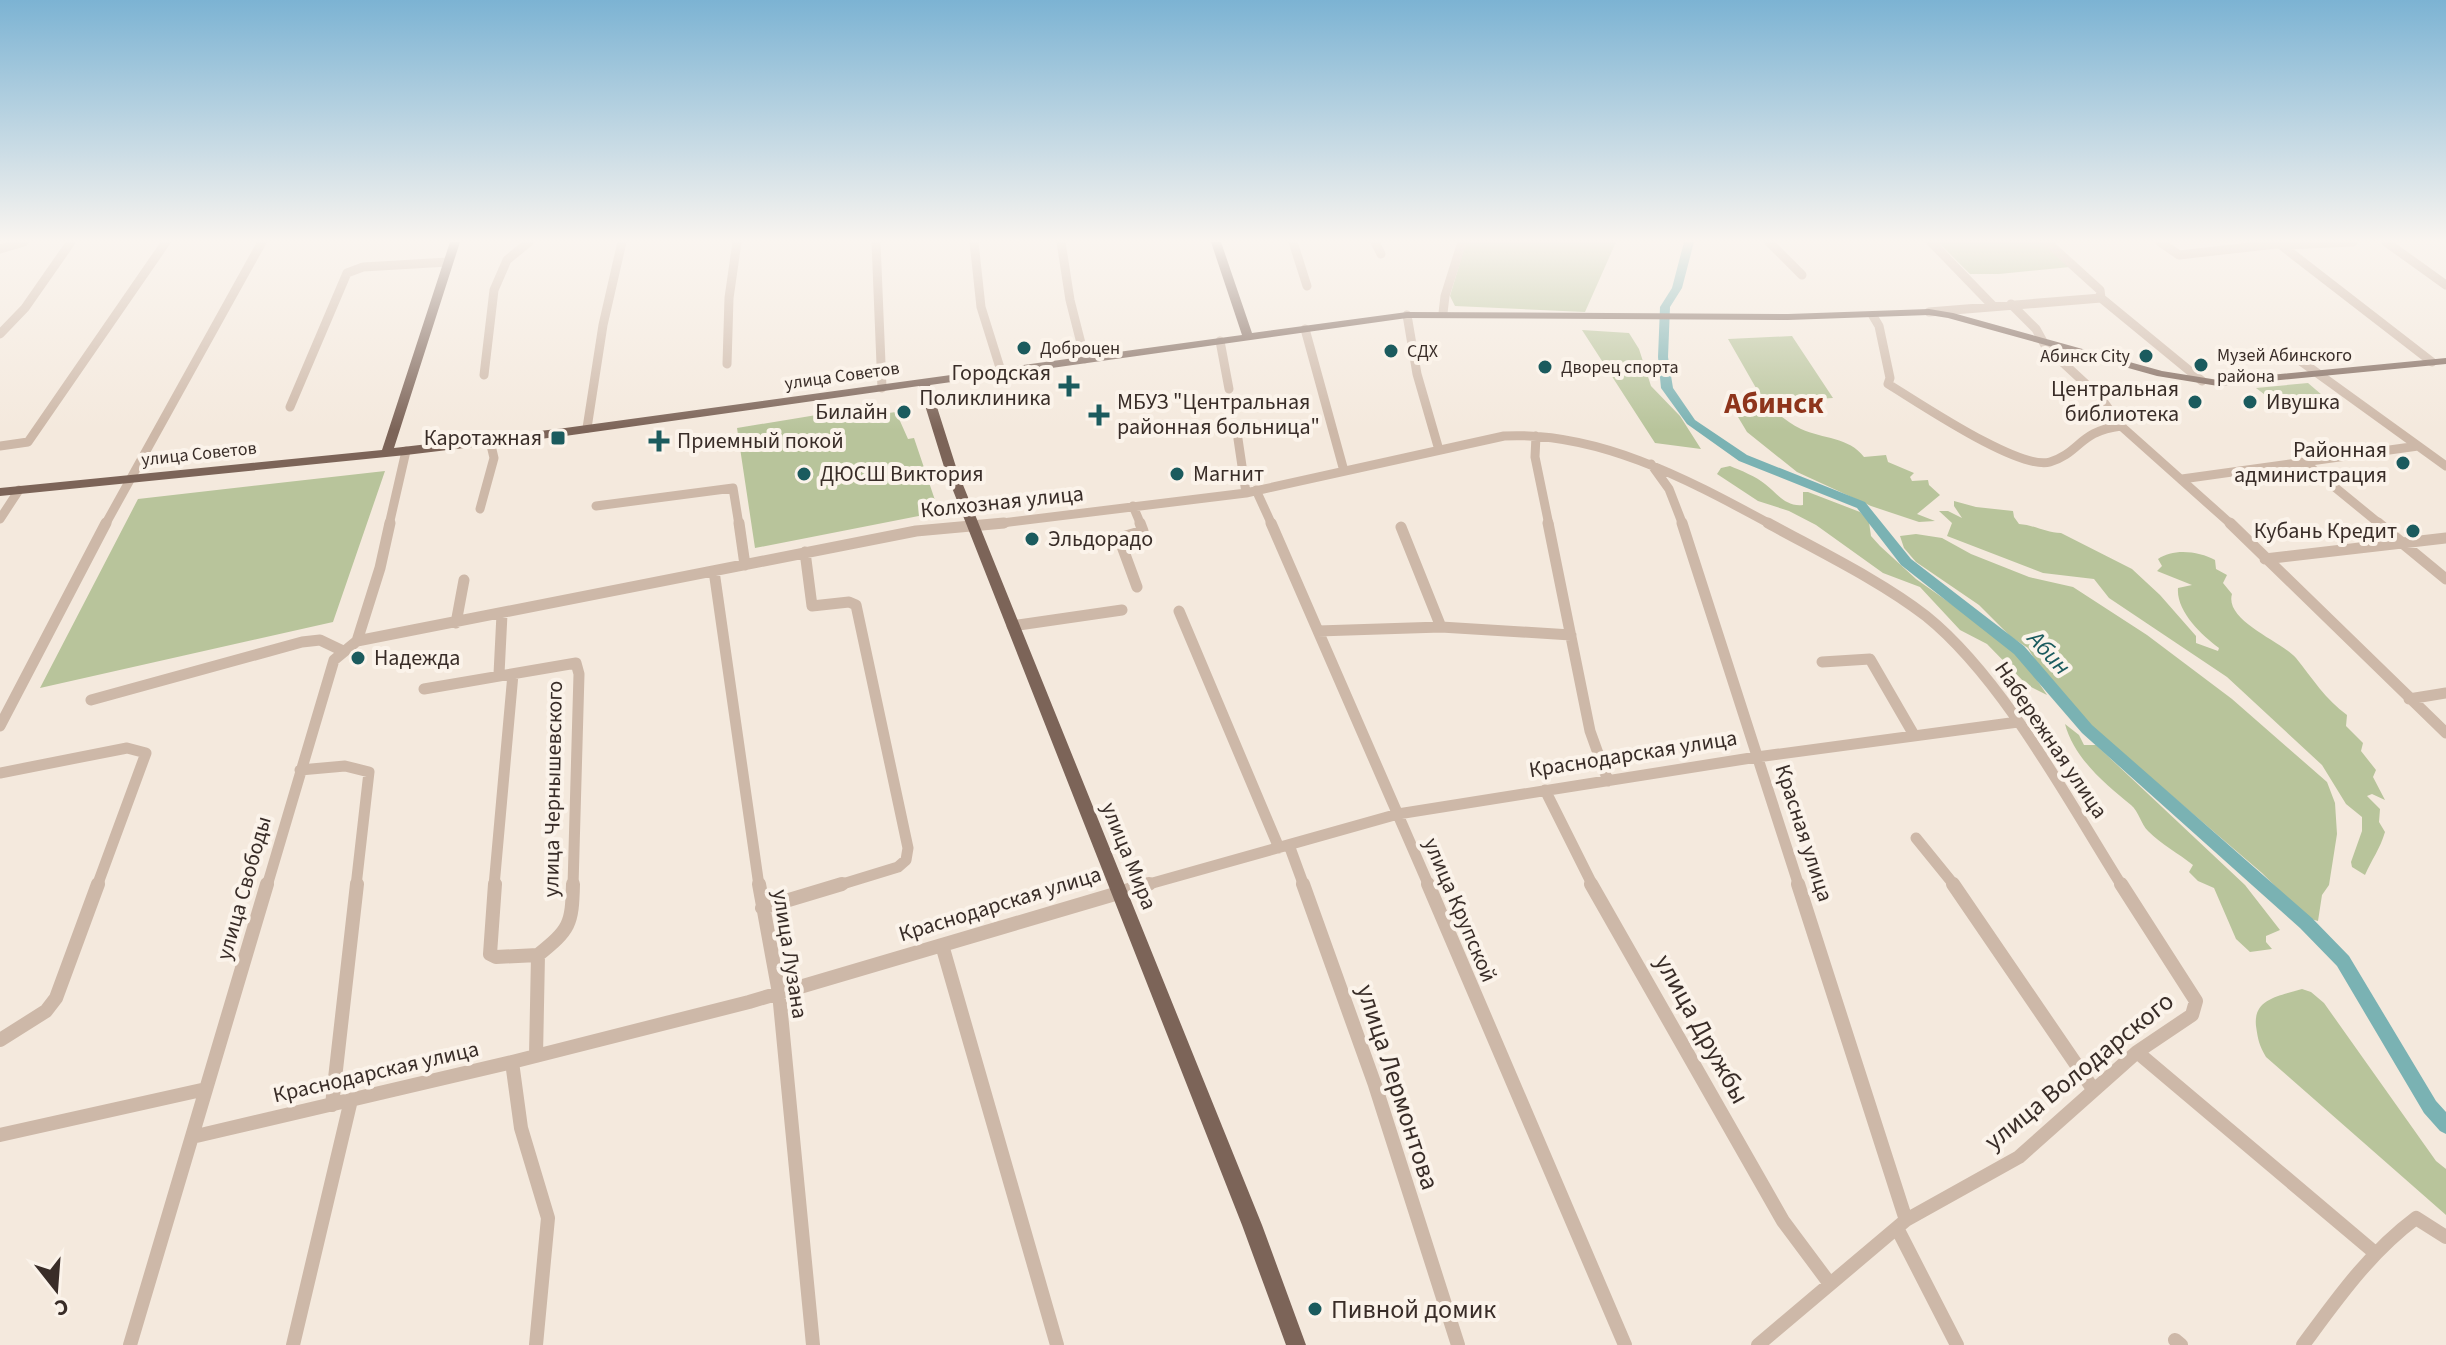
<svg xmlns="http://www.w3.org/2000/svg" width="2446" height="1345" font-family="'Source Sans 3',sans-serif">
	<rect width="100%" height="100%" fill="#f4e9dd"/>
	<path fill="#b8c49b" d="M 1466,242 L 1616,242 L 1585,312 L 1455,306 L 1450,296 Z
		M 1938,242 L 2043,242 L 2070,267 L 1999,274 L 1970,274 Z
		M 1582,330 L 1629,333 L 1639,349 L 1651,386 L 1680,416 L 1701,449 L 1655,443 Z
		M 1792,336 L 1833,398 L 1764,402 L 1728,339 Z
		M 2308,383 L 2329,401 L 2281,407 L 2256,388 Z
		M 1751,404 C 1772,404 1783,421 1801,429 C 1823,439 1849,437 1864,457 L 1886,455 L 1888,462 L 1914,473 L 1910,477 L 1912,481 L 1928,480 L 1929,485 L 1940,495 L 1917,514 L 1935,521 L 1919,522 L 1871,506 L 1797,472 L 1747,432 L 1738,417 L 1726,406 Z
		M 877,405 L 881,414 L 896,412 L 908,439 L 914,438 L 939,512 L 755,548 L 737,428 Z
		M 1730,466 C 1740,470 1757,477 1765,484 C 1777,493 1785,507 1803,505 L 1803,492 L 1808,492 L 1860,512 L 1869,522 L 1871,536 L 1880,546 L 1916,579 L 1998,637 L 2026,664 L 2047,695 L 2027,685 L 1987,644 L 1960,630 L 1920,587 L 1883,573 L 1816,525 L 1789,511 L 1758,501 L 1717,474 L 1721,468 Z
		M 385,471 L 333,622 L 40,688 L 138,499 Z
		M 1954,501 L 1976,507 L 2013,511 L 2014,517 L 2019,524 C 2035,525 2046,533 2061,533 L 2132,569 L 2160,595 L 2196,636 L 2196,643 L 2218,651 L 2219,648 C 2201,635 2176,611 2178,588 L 2192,585 L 2157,571 L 2162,566 L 2158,559 C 2173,548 2199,551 2215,560 L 2216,569 L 2227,575 L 2223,583 L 2232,594 C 2224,621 2283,642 2296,658 C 2312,678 2326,700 2347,715 L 2346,726 L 2363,743 L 2361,751 L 2376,770 L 2373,777 L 2385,800 L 2372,794 L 2367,796 L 2380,809 L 2379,822 L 2385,832 C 2380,849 2372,859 2365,875 L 2352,867 L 2351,862 L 2362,831 L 2362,817 L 2346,804 L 2322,765 L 2227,677 L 2109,598 L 2094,579 L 2043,573 L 1947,536 L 1952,523 L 1939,511 L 1948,511 L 1962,518 L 1954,506 Z
		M 1916,534 L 1942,538 L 1971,554 L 2029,577 L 2073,587 L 2147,635 L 2232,699 L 2327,782 L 2335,803 L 2337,834 L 2329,885 L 2322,895 L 2318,921 L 2307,918 L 2262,873 L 2095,730 L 2049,684 L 2028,648 L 2011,637 L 1979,605 L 1916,562 L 1904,548 L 1900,536 Z
		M 2065,724 L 2079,735 L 2084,745 L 2096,745 L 2245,885 L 2280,930 L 2266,936 L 2266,942 L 2272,949 L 2250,952 L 2236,939 L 2214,888 L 2198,881 L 2189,872 L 2193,865 C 2178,853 2162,845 2148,831 C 2141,824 2139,812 2131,805 C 2105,784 2074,758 2065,724 Z
		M 2302,989 L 2311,992 L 2324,1003 L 2436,1161 L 2446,1169 L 2446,1215 L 2266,1057 C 2259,1045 2258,1040 2256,1026 C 2253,998 2280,996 2302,989 Z"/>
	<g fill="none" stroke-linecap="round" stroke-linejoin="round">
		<path fill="#7ab2b3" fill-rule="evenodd" d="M 1684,242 L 1694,242 L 1682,288 L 1670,307 L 1668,357 L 1673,388 L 1695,420 L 1747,455 L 1865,502 L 1911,559 L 2024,646 L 2092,725 L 2312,918 L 2349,956 L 2436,1101 L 2446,1112 L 2446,1134 L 2440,1131 L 2424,1113 L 2337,966 L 2300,928 L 2082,733 L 2014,654 L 1901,565 L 1857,508 L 1739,461 L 1687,424 L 1661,388 L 1658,357 L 1660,307 L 1672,288 Z"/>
		<path stroke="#cdb8a8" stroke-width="9" d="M 876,242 L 882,388
			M 974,242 L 981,307 L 1001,371
			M 1061,242 L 1070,300 L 1085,359
			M 1293,242 L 1307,286
			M 1375,242 L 1381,254
			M 1769,242 L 1802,275
			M 1931,242 L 1993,306
			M 2047,242 L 2100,290 L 2101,298 L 2202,381
			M 2160,242 L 2179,255 L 2294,242
			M 2277,242 L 2432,362
			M 2386,242 L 2446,285
			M 2286,245 L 2353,242
			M 0,249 L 24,242
			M 2011,304 L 2036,329 L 2046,347 L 2101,398 L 2121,426 L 2232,525
			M 1929,312 L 2101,298
			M 1443,313 L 1445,296 L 1462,242
			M 1407,315 L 1417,374 L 1439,450
			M 1873,316 L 1879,326 L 1890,378 L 1888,384 C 1918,402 2019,471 2050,462 C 2080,453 2079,431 2121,426
			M 1305,329 L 1344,471
			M 0,334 L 25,308 L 71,242
			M 1220,341 L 1229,389
			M 2288,352 L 2446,466
			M 727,364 L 729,298 L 737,242
			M 484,375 L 494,290 L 507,260 L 529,242
			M 290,407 L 347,273 L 363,267 L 448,262
			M 587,428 L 603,325 L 622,242
			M 1536,436 L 1535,457 L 1549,525
			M 1238,439 L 1246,493
			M 0,446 L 28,442 L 166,242
			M 2304,462 L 2381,525
			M 1651,464 L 1669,489 L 1683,525
			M 2182,479 L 2418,446
			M 1256,490 L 1272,525
			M 596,506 L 733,488 L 739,525
			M 1133,506 L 1141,525
			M 480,509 L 494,458 L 490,441
			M 0,519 L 19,490
			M 105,525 L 262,242
			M 389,525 L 406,451
			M 986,525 L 1246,493 L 1504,436 C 1600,431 1690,481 1772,525"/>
		<path stroke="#cdb8a8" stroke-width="11" d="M 739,523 L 745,565
			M 1271,523 L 1429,886
			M 1548,523 L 1590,731 L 1608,781
			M 1682,523 L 1799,886
			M 1768,523 C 1819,551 1881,581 1926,616 C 2003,678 2069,802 2122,886
			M 2230,523 L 2446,733
			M 2378,523 L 2446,579
			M 1401,527 L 1441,627
			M 805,552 L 812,606 L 849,602 L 856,605 L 908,848 L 906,860 L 898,867 L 836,886
			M 2265,559 L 2446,538
			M 714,571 L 759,886
			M 1137,587 L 1119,538 L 1143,531 L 1140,523
			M 1179,611 L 1279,848
			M 456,623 L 464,580
			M 1012,626 L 1122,610
			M 1318,631 L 1441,627 L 1571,635
			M 357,641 L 916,531 L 1004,523
			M 1822,662 L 1870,659 L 1914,735
			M 499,674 L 502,614
			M 424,689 L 576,663 L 579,674 L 573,886
			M 2409,699 L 2446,693
			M 91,700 L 302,642 L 320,640 L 343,651
			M 0,726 L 106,523
			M 300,770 L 345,766 L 369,772 L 356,886
			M 0,773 L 127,748 L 146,753 L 97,886
			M 1545,790 L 1593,886
			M 1916,838 L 1955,886
			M 1289,845 L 1304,886
			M 267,886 L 334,660 L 357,641 L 380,568 L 390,523
			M 494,886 L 513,674
			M 1142,886 L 1398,814 L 1757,757 L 2018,722"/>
		<path stroke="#cdb8a8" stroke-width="14" d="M 495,884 L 490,954 L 496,957 L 538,955
			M 759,884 L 779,993 L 813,1345
			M 1303,884 L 1375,1085 L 1458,1345
			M 1428,884 L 1625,1345
			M 1591,884 L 1783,1221 L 1830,1284
			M 1798,884 L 1906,1220
			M 1953,884 L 2093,1089
			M 762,908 L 842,884
			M 942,945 L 1057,1345
			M 538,955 C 570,929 572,925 573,884
			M 0,1040 L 46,1011 L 56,998 L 98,884
			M 2137,1052 L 2374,1252
			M 536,1056 L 538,955
			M 512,1062 L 521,1128 L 548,1218 L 536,1345
			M 332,1105 L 357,884
			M 0,1135 L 206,1089
			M 192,1137 L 512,1062 L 749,1002 L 1149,884
			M 1897,1228 L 1957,1345
			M 2175,1340 L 2181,1345
			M 130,1345 L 267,884
			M 293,1345 L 351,1100
			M 1758,1345 L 1906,1220 L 2019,1157 L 2137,1052 L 2192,1015 L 2196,1001 L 2121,884
			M 2303,1345 C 2337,1299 2369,1253 2416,1218 L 2446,1237"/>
		<path fill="#7c6458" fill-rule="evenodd" d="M 450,242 L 460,242 L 394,448 L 565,428 L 1242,335 L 1211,242 L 1221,242 L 1252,333 L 1407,312 L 1788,314 L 1929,309 L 1953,313 L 2162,371 L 2218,380 L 2446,358 L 2446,364 L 2218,386 L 2157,376 L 1948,318 L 1929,315 L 1788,320 L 1407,318 L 930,385 L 957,470 L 1262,1225 L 1306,1345 L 1286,1345 L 1242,1225 L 945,470 L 919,386 L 565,436 L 406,455 L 0,496 L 0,488 L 382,450 Z"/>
	</g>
	<linearGradient id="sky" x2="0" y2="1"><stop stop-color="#7cb3d3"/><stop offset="0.56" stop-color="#faf5f0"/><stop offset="1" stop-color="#faf5f0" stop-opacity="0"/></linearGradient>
	<rect width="2446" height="430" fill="url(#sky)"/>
	<g fill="#1b5b5e" stroke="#fbf3ea" stroke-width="3">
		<circle cx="1024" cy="348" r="8"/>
		<circle cx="1391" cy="351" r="8"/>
		<circle cx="2146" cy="356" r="8"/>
		<circle cx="2201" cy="365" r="8"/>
		<circle cx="1545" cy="367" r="8"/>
		<path d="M1065 374h8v8h8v8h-8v8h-8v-8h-8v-8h8z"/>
		<circle cx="2195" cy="402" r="8"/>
		<circle cx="2250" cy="402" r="8"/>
		<circle cx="904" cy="412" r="8"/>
		<path d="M1095 403h8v8h8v8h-8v8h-8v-8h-8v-8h8z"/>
		<rect x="550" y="430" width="16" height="16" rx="4"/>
		<path d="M655 429h8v8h8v8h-8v8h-8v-8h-8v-8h8z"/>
		<circle cx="2403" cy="463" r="8"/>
		<circle cx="804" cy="474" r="8"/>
		<circle cx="1177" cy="474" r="8"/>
		<circle cx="2413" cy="531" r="8"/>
		<circle cx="1032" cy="539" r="8"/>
		<circle cx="358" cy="658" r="8"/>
		<circle cx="1315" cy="1309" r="8"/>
	</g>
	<g text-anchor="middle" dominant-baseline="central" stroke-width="8" stroke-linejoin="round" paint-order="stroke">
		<g font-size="18" fill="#392d28" stroke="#fbf3ea" text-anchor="start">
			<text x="1040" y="348">Доброцен</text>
			<text x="1407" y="351">СДХ</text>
			<text x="2217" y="355">Музей Абинского<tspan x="2217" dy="21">района</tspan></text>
			<text x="2130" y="356" text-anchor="end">Абинск City</text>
			<text x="1561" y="367">Дворец спорта</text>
		</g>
		<g font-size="18" fill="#392d28" stroke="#fbf3ea">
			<text transform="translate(842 376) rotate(-8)">улица Советов</text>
			<text transform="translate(199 454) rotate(-6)">улица Советов</text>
		</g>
		<g font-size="22" fill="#392d28" stroke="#fbf3ea" text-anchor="start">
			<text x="1051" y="373" text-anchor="end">Городская<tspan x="1051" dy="25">Поликлиника</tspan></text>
			<text x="2179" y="389" text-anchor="end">Центральная<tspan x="2179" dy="25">библиотека</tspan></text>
			<text x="1117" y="402">МБУЗ "Центральная<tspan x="1117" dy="25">районная больница"</tspan></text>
			<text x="2266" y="402">Ивушка</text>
			<text x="888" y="412" text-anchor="end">Билайн</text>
			<text x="542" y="438" text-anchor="end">Каротажная</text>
			<text x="677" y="441">Приемный покой</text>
			<text x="2387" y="450" text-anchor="end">Районная<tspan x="2387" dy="25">администрация</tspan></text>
			<text x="820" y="474">ДЮСШ Виктория</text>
			<text x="1193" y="474">Магнит</text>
			<text x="2397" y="531" text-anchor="end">Кубань Кредит</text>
			<text x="1048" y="539">Эльдорадо</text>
			<text x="374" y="658">Надежда</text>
		</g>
		<g font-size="22" fill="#392d28" stroke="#fbf3ea">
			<text transform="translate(1002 502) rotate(-6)">Колхозная улица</text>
			<text transform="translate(2051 740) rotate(56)">Набережная улица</text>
			<text transform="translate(1633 754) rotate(-9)">Краснодарская улица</text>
			<text transform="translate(553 789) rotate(-89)">улица Чернышевского</text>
			<text transform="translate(1804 833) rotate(72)">Красная улица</text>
			<text transform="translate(1129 856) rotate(68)">улица Мира</text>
			<text transform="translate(244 888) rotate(-74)">улица Свободы</text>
			<text transform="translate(1000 904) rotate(-17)">Краснодарская улица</text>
			<text transform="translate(1460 910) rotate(67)">улица Крупской</text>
			<text transform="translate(790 954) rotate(81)">улица Лузана</text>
			<text transform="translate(376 1072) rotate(-13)">Краснодарская улица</text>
		</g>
		<g font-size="24" font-style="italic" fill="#1b5b5e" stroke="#fbf3ea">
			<text transform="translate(2049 653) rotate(47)">Абин</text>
		</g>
		<g font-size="26" fill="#392d28" stroke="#fbf3ea">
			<text transform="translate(1702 1029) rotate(61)">улица Дружбы</text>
			<text transform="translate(2079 1071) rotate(-39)">улица Володарского</text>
			<text transform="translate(1398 1087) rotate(72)">улица Лермонтова</text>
		</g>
		<g font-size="26" fill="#392d28" stroke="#fbf3ea" text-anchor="start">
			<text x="1331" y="1309">Пивной домик</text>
		</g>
		<g font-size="30" font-weight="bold" fill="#8e341b" stroke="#fbf3ea">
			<text x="1774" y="403">Абинск</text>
		</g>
	</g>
	<g transform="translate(56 1289) rotate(163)" stroke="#fbf3ea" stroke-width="6" paint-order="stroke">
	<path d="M0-6L14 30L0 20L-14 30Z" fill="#392d28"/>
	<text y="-12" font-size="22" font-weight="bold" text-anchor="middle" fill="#392d28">С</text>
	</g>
</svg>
